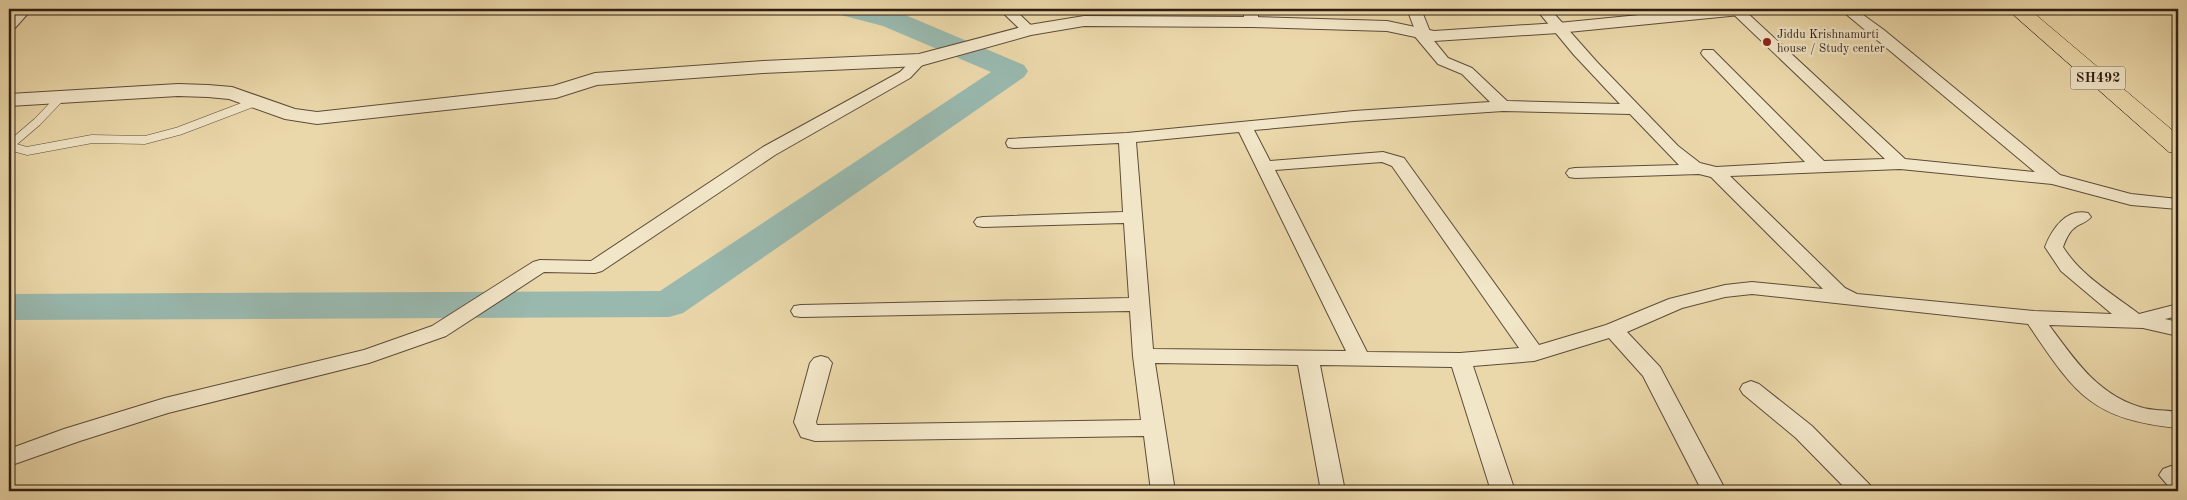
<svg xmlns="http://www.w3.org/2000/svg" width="2187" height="500" font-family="'Old Standard TT',serif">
	<rect width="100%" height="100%" fill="#ebd8aa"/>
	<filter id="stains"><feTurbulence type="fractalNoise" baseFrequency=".004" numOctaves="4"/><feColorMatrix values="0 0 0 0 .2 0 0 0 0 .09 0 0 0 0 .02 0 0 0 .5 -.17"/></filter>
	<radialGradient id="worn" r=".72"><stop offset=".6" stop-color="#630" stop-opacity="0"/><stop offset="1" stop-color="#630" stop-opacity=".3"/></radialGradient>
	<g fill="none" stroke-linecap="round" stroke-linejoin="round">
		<path fill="#99b9af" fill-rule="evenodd" d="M 837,9 L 882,9 L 903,14 L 1024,65 L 1028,71 L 1024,77 L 683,313 L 669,317 L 9,320 L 9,294 L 660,291 L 991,72 L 883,26 L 841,15 Z"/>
		<defs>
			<path id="service" d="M 62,96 L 37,122 L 9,146 L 27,151 L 92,139 L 145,140 L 179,131 L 255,102"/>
			<path id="minor" d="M 999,9 L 1014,9 L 1036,30 L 1029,34 L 1024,33 Z
				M 1244,9 L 1258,9 L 1258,22 L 1256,25 L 1246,25 L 1244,22 Z
				M 1407,9 L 1421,9 L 1431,34 L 1430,36 L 1448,58 L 1472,68 L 1507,101 L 1620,104 L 1574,55 L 1536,9 L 1550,9 L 1597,62 L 1678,146 L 1700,163 L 1716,167 L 1805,162 L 1703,56 L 1701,53 L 1703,50 L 1713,50 L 1824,161 L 1885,159 L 1728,9 L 1743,9 L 1905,159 L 2035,172 L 1840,9 L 1855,9 L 1884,30 L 2060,175 L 2131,194 L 2178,199 L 2178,209 L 2131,205 L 2052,184 L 1900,169 L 1730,176 L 1845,288 L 1857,294 L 2034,311 L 2112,314 L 2061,271 L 2045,247 C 2052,229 2066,208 2088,213 L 2091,217 C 2087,222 2082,223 2077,226 C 2069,231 2066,239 2063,247 C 2081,276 2113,294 2139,314 L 2178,304 L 2178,316 L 2165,319 L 2178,322 L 2178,336 L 2143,328 L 2049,325 C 2074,359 2097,394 2140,407 C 2152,411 2166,410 2178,412 L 2178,428 C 2090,419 2075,393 2028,324 L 1752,294 L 1725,297 L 1682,308 L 1627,332 L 1660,367 L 1726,491 L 1702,491 L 1643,376 L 1609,338 L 1534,361 L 1473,366 L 1515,491 L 1491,491 L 1452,367 L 1320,365 L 1345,491 L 1321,491 L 1298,365 L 1155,363 L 1175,491 L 1151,491 L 1144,436 L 815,441 L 801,437 L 794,422 L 810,363 L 814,358 L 821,356 L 828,358 L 832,363 L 816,422 L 817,425 L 1141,420 L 1133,356 L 1130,311 L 801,317 L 794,316 L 791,311 L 794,306 L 801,305 L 1129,298 L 1124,223 L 983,227 L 977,226 L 974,222 L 977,218 L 983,217 L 1123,212 L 1119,143 L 1014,148 L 1008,147 L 1006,143 L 1008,139 L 1127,133 L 1354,111 L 1490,102 L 1462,74 L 1438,64 L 1412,33 L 1415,30 ZM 1503,111 L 1630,114 L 1679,165 L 1575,168 L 1569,169 L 1566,173 L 1569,177 L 1575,178 L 1699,174 L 1711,177 L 1823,289 L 1752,282 L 1725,285 L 1669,299 L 1606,325 L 1539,345 L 1404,158 L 1383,152 L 1270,161 L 1254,130 L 1354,121 ZM 1239,132 L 1346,351 L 1153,349 L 1136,142 ZM 1382,162 L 1392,166 L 1519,348 L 1460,353 L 1367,352 L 1275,170 Z
				M 920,56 L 925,57 L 927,60 L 910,78 L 775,155 L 602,271 L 595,273 L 544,272 L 446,336 L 369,363 L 168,413 L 80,441 L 9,466 L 9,449 L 64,429 L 165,398 L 364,350 L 432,326 L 533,262 L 540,260 L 591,261 L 763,147 L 900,72 L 915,57 Z
				M 1751,381 L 1759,384 L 1812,426 L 1870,485 L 1874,491 L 1848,491 L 1796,438 L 1743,394 L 1740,389 L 1743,384 Z
				M 2171,466 L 2178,468 L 2178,491 L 2170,488 L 2159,475 L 2163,469 Z"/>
			<path id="tertiary" d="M 14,9 L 32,9 L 15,28 L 9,29 L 9,14 Z
				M 1700,9 L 1759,9 L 1756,13 L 1750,14 L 1558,33 L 1434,41 L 1387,31 L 1251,27 L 1084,26 L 1031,35 L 920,66 L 763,73 L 597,85 L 556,98 L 317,124 L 285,119 L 229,99 L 208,97 L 178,96 L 9,106 L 9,94 L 178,84 L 208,85 L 232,87 L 295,109 L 317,112 L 553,86 L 595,73 L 763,61 L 919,54 L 1029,25 L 1084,16 L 1251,17 L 1387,21 L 1434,31 L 1558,23 Z"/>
			<path id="primary" d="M 2007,9 L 2029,9 L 2178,135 L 2178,154 L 2169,152 Z"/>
		</defs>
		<use href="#service" stroke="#5d4c39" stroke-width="9"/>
		<use href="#minor" stroke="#5d4c39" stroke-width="2"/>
		<use href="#tertiary" stroke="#5d4c39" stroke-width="2"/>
		<use href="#primary" stroke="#2e1e13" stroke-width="1"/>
		<use href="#service" stroke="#f2e6c8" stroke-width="8"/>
		<use href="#minor" fill="#f2e6c8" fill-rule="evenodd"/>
		<use href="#tertiary" fill="#f2e6c8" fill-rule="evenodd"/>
		<use href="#primary" fill="#ebd8aa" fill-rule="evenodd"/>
	</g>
	<circle fill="#8f2418" stroke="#f2e6c8" stroke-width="2" cx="1767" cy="42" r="5"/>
	<g text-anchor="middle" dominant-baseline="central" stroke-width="4.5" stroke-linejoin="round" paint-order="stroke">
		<g font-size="12" fill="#2e1e13" stroke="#f2e6c8" text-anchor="start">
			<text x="1777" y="35">Jiddu Krishnamurti<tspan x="1777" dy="14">house / Study center</tspan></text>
		</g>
		<rect fill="#f2e6c8" stroke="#695a49" stroke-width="1" x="2070.5" y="66.5" width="55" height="23" rx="4"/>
		<g font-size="14" font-weight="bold" fill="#2e1e13">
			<text x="2098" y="78">SH492</text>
		</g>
	</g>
	<rect width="2187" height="500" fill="none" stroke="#ebd8aa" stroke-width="30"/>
	<rect x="10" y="10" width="2167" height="480" fill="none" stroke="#2e1e13" stroke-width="2.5"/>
	<rect x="15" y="15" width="2157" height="470" fill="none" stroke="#2e1e13"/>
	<rect width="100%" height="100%" filter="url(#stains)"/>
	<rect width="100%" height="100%" fill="url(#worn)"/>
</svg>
